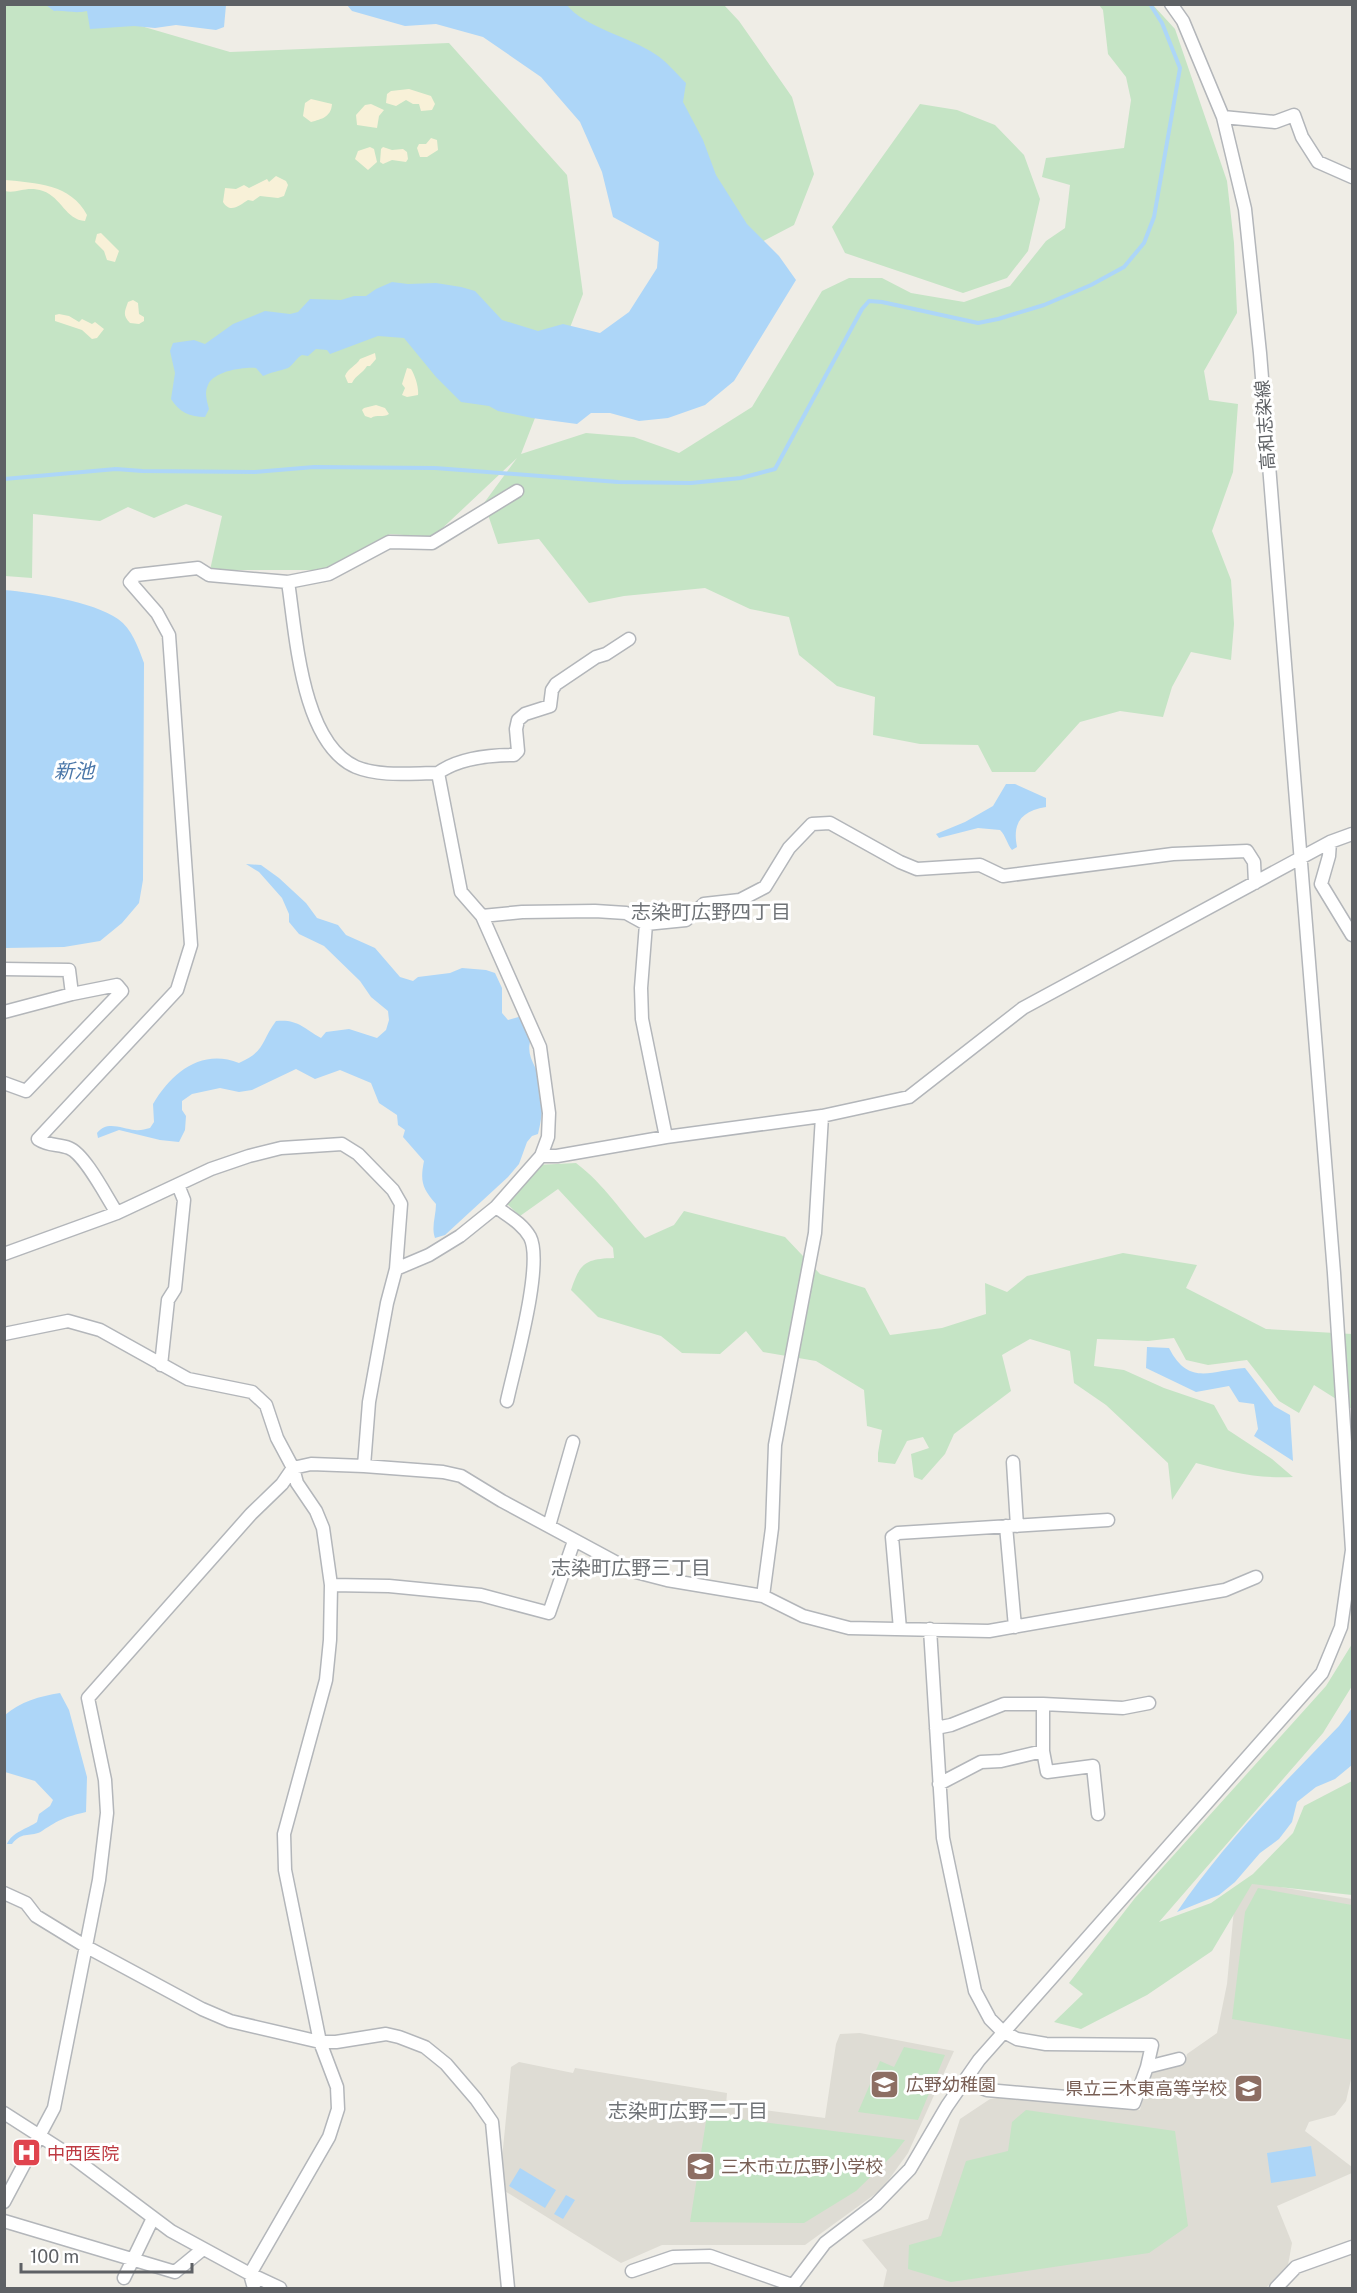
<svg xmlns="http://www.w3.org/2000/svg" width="1357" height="2293" font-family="'Public Sans','Noto Sans JP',sans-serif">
	<rect width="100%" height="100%" fill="#efede6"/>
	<path fill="#dedcd4" d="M 1250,1882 L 1352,1899 L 1352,2075 L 1346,2101 L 1335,2115 L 1309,2122 L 1305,2131 L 1352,2167 L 1352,2173 L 1277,2206 L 1292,2243 L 1288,2265 L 1266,2288 L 883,2288 L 887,2270 L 862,2240 L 928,2219 L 960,2119 L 990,2099 L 1003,2097 L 1140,2110 L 1148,2080 L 1155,2069 L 1185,2062 L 1187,2054 L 1217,2033 L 1227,1984 L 1234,1909 Z
		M 860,2033 L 954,2051 L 908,2153 L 882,2189 L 805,2245 L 662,2245 L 621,2263 L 503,2190 L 500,2179 L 511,2067 L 519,2062 L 573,2073 L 575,2068 L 727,2093 L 726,2105 L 825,2118 L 836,2044 L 840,2034 Z"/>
	<path fill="#c5e4c5" d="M 5,5 L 69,5 L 230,52 L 449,43 L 567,175 L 583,294 L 521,454 L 586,433 L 634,437 L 679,453 L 752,407 L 822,291 L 849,278 L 882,278 L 911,293 L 964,302 L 1010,286 L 1046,241 L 1065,228 L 1070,185 L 1042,177 L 1046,158 L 1124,148 L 1131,100 L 1126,77 L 1108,54 L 1103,10 L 1099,5 L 1153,5 L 1175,29 L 1227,181 L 1234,243 L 1237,313 L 1204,371 L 1209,400 L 1238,404 L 1233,472 L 1212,531 L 1231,580 L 1234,624 L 1231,660 L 1191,652 L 1172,687 L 1163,717 L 1120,711 L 1080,722 L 1035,772 L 992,772 L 978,745 L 920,744 L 873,735 L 875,697 L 837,686 L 799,655 L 789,617 L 750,609 L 705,588 L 624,596 L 589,603 L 539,539 L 498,544 L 484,503 L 517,458 L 433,537 L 390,534 L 325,570 L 210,570 L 222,516 L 186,504 L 154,518 L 128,507 L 100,521 L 33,514 L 32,578 L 5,576 Z
		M 511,5 L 724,5 L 739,21 L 792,97 L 814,174 L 794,225 L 748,249 Z
		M 920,104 L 957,110 L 995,125 L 1024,155 L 1040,199 L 1028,251 L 1007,278 L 963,293 L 845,253 L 832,227 Z
		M 576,1163 C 605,1185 621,1212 645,1238 L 674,1225 L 684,1211 L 785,1237 L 820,1274 L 865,1288 L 890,1335 L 942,1328 L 986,1314 L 985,1283 L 1007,1292 L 1027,1276 L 1123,1253 L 1197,1265 L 1186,1288 L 1266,1329 L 1352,1334 L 1352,1409 L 1314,1385 L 1299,1413 L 1279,1401 L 1247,1360 L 1208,1365 L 1186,1360 L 1174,1338 L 1148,1341 L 1097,1339 L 1094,1366 L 1124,1370 L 1164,1388 L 1214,1405 L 1228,1430 L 1272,1459 L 1293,1477 C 1260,1479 1229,1472 1196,1463 L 1172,1500 L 1168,1463 L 1106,1405 L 1074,1383 L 1070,1351 L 1030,1339 L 1002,1355 L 1011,1391 L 954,1434 L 945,1454 L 922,1480 L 914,1477 L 911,1454 L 929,1448 L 923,1437 L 907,1441 L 895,1464 L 878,1462 L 878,1453 L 882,1430 L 867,1426 L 864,1390 L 816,1361 L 763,1352 L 746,1331 L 720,1354 L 682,1353 L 661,1336 L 598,1317 L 571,1290 C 580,1263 585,1259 614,1258 L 613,1248 L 558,1189 L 520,1216 L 505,1202 L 536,1165 Z
		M 1352,1644 L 1352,1686 L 1323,1733 L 1159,1922 L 1211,1903 L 1253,1874 L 1293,1833 L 1304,1806 L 1352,1781 L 1352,1895 L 1252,1884 L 1212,1951 L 1147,1995 L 1081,2029 L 1054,2022 L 1083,1994 L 1069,1983 L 1135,1898 L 1326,1686 Z
		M 1258,1888 L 1352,1905 L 1352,2040 L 1232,2019 L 1245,1912 Z
		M 904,2047 L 945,2055 L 918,2120 L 858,2112 L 880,2061 L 894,2067 Z
		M 1026,2110 L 1175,2131 L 1188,2226 L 1149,2253 L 951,2282 L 908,2269 L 909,2245 L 941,2236 L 966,2161 L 1008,2151 L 1012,2122 Z
		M 707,2115 L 905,2140 L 895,2153 L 856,2191 L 804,2223 L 690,2222 Z"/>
	<path fill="#f8f1d8" d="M 409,89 L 431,96 L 435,104 L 432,110 L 421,111 L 419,104 L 413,104 L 406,100 L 396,106 L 386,103 L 387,94 L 391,91 Z
		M 311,99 L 332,104 C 331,117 322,119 311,122 L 303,116 L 305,103 Z
		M 371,104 L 384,110 L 379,116 L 377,128 L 357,125 L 356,115 L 365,105 Z
		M 431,138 L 437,140 L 438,150 L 427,157 L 420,157 L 417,148 L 419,144 L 426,144 Z
		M 370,147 L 374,149 L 377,162 L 368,170 L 355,159 L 358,151 Z
		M 383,147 L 392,150 L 403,149 L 407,152 L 408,159 L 406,162 L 392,160 L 383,164 L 380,162 L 381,149 Z
		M 276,176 L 286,181 L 288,185 L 284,196 L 278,198 L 260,196 L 253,201 L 248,200 C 240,205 230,214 223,202 L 225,188 L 236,189 L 244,185 L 249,188 L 267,179 L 269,182 Z
		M 5,180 C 36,183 71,184 87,215 L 85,221 C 66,220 61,197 43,191 C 26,185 18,194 5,191 Z
		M 101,233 L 119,251 L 115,262 L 107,260 L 104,251 L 95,242 L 97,234 Z
		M 133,300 L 138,303 L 139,314 L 144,317 L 144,321 L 139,324 L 130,323 C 122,315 125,311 128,302 Z
		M 59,314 L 69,316 L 79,322 L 82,319 L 92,324 L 95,322 L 104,329 L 97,338 L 92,339 L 82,330 L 55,321 L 55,315 Z
		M 375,353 L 376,359 L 370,366 L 367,366 C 362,374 356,375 352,383 L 348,383 L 345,376 C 348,368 356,366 360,359 Z
		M 407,368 L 411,369 C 415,375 419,388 418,395 L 407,397 L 402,395 L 405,388 L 402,384 Z
		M 376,405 L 385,408 L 389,414 C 383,418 377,414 371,418 L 365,416 L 362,410 L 364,408 Z"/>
	<path fill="#add6f8" d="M 46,5 L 226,5 L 224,27 L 216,30 L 176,25 L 155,28 L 134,26 L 90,29 L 87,11 C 74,14 66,10 54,11 Z
		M 347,5 L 567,5 C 582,26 632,38 655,54 C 666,61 676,73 686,83 L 683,102 L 703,140 L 716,175 L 747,224 L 779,256 L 796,280 L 734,381 L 705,405 L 668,418 L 639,421 L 610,413 L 591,413 L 577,424 L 532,418 L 498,411 L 489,406 L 461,402 L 436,377 L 404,338 L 378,336 L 330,354 L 327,350 L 316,349 L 308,356 L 302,355 C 296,358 294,364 288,368 C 280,371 271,372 263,376 L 256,368 C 243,367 214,371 208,385 C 204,393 207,401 209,409 L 205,417 C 190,417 179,412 171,399 L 175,373 L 170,351 L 173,343 L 194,340 L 205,344 L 233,324 L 265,311 L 290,314 L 298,312 L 310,299 L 341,300 L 354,296 L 366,296 L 376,289 L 392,282 L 408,284 L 436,283 L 461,287 L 475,291 L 502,320 L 538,331 L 563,324 L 600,333 L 629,312 L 657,268 L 659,242 L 613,217 L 602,172 L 580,122 L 541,77 L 483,37 L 436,24 L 405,26 L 352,11 Z
		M 4,590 C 36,593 92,601 118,619 C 132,629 138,647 144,663 L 143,880 L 139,903 L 122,923 L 100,941 L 64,947 L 5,948 Z
		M 1006,784 L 1015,784 L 1046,798 L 1046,807 C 1022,811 1012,822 1017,847 L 1012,850 C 1007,844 1006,836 1000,830 L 978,828 L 939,838 L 936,834 L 965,822 L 993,806 Z
		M 246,864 L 261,865 L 279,878 L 306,903 L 317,918 L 338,925 L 346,935 L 375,948 L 400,977 L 413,981 L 418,977 L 450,973 L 462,968 L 486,970 L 495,973 L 502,988 L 502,1013 L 508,1020 L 522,1016 L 531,1039 C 524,1057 540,1070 542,1085 C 544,1101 542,1118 538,1134 L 532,1136 L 527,1142 L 519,1164 L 508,1177 L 445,1235 L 435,1238 C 431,1227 436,1216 436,1204 C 422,1188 420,1181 424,1161 L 403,1137 L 405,1130 L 398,1125 L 397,1115 L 379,1103 L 371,1083 L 340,1070 L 315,1079 L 296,1069 L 252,1090 L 239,1092 L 220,1088 L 192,1094 L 182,1101 L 182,1110 L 186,1116 L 185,1130 L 179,1142 L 160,1140 L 119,1130 L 98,1138 L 97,1133 C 107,1120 122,1129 135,1130 C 140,1131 145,1129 150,1128 L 154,1122 L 153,1104 C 172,1072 202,1048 239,1063 C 266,1051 261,1041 276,1021 C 298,1019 303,1028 321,1038 L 326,1032 L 349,1029 L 377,1038 L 386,1030 L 389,1020 L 388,1011 L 371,997 L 360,981 L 324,946 L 299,934 L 289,922 L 289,914 L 282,898 L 259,872 Z
		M 1147,1347 L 1169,1348 C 1189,1387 1211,1370 1245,1368 L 1274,1406 L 1290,1415 L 1293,1461 L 1254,1436 L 1258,1429 L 1254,1404 L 1239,1402 L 1229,1386 L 1196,1392 L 1146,1368 Z
		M 60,1693 L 69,1710 L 87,1777 L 86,1812 C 65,1817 60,1819 42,1831 C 31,1838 23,1830 12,1844 L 7,1844 C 12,1832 27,1829 37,1822 L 39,1814 L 50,1806 L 53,1800 L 35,1781 L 5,1772 L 5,1715 C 20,1702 40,1696 60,1693 Z
		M 1352,1708 L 1352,1765 L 1335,1779 L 1316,1787 L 1297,1802 L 1292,1822 L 1279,1839 L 1260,1853 L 1235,1882 L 1219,1895 L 1177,1912 C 1223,1844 1282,1785 1339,1726 Z
		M 1311,2146 L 1316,2176 L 1271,2183 L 1267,2153 Z
		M 520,2168 L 556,2190 L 545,2208 L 509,2186 Z
		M 566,2195 L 575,2200 L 563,2219 L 554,2214 Z"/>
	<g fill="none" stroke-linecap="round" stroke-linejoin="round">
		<path stroke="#add6f8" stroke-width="4" d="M 4,479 L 116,469 L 142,471 L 255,472 L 314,467 L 435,468 L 618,482 L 691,483 L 741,478 L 775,469 L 862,309 L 869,301 L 882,302 L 978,323 L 998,319 L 1044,305 L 1091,285 L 1124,267 L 1144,243 L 1154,217 L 1180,68 L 1162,23 L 1150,4"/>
		<defs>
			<path id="minor" d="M 1223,117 L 1275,122 L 1294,115 L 1302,137 L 1318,162 L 1352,177
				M 288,582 L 329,574 L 389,542 L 432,543 L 517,491
				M 438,773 C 459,758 489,755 514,755 L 518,751 L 516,729 L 518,720 L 525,714 L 550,706 L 552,690 L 556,684 L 596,657 L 606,654 L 629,639
				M 1330,842 L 1329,856 L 1321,884 L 1352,935
				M 482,916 L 522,912 L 595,911 L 626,913 L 646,924 L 686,920 L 704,904 L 740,900 L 765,887 L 789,848 L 812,824 L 830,823 L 900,862 L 917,869 L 980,865 L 1003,876 L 1173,854 L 1247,851 L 1254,862 L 1255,883
				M 646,924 L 641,988 L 642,1019 L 666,1137
				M 4,969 L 69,970 L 72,994
				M 4,1012 L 72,994 L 117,985 L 122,991 L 26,1091 L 4,1083
				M 541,1156 L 557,1156 L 666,1137 L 822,1116 L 909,1097 L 1023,1008 L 1330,842 L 1352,834
				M 496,1207 C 508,1216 522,1223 530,1237 C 544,1264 514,1368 507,1401
				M 117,1213 C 107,1198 85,1154 69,1148 C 59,1144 48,1146 38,1139 L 177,990 L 191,945 L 169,635 L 157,613 L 130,582 L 136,575 L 198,568 L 209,575 L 288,582 C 296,633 301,743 356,767 C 380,777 412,773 438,773 L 461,892 L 482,916 L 540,1047 L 549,1113 L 548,1137 L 541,1156 L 496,1207 L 460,1236 L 429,1255 L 396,1269
				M 4,1254 L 117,1213 L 211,1169 L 249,1156 L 281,1148 L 342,1144 L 358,1154 L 393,1190 L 401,1204 L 396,1269 L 387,1303 L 369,1402 L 364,1466
				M 4,1334 L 68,1321 L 100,1330 L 188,1379 L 252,1392 L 266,1405 L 277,1438 L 293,1468 L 297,1483 L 316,1511 L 323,1528 L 331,1585 L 330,1640 L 326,1680 L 284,1834 L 285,1870 L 320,2042 L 337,2087 L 338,2109 L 329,2137 L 250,2274 L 280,2288
				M 161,1365 L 168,1300 L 175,1289 L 184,1200 L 178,1185
				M 1013,1462 L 1017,1526
				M 549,1526 L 573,1442
				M 1006,1526 L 1015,1627
				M 331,1585 L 389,1586 L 481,1595 L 549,1613 L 574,1541
				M 763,1596 L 772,1528 L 775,1445 L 815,1233 L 822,1116
				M 900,1629 L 892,1537 L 898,1533 L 1108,1520
				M 930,1629 L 943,1838 L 975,1991 L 990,2019 L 1002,2031 L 1017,2039 L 1046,2044 L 1152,2045 L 1147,2067
				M 1043,1704 L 1043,1751 L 1047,1772 L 1093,1766 L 1098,1814
				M 936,1728 L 951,1725 L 1004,1704 L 1043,1704 L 1123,1708 L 1149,1703
				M 939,1784 L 981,1762 L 1001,1761 L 1043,1751
				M 4,1893 L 26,1903 L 36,1916 L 85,1946 L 202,2009 L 230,2021 L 320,2042 L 336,2042 L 386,2034 L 399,2037 L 425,2047 L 446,2064 L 476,2099 L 492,2122 L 508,2288
				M 964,2081 L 987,2090 L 1134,2103 L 1147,2067 L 1179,2059
				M 4,2113 L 71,2156 L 171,2231 L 250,2274 L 254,2288
				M 4,2202 L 54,2108 L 99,1880 L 107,1813 L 105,1780 L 88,1698 L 251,1514 L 282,1484 L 293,1468 L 311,1464 L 364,1466 L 443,1472 L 461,1476 L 502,1501 L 632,1571 L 667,1580 L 763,1596 L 803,1616 L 849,1628 L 989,1631 L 1225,1590 L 1256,1577
				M 4,2221 L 175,2272 L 203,2249
				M 632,2271 L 673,2257 L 710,2256 L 792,2285
				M 124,2278 L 153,2218
				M 791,2288 L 825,2243 L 876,2204 L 910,2169 L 947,2106 L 979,2060 L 1322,1673 L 1341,1627 L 1352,1550 L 1334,1273 L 1260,353 L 1245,209 L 1223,117 L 1183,21 L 1171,4
				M 1276,2288 L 1296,2267 L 1352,2247"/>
		</defs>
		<use href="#minor" stroke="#b3b6ba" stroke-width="15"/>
		<use href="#minor" stroke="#fff" stroke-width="12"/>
	</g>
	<defs>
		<symbol id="school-square" viewBox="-11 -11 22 22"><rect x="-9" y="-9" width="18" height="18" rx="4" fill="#8d6e63" stroke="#fff"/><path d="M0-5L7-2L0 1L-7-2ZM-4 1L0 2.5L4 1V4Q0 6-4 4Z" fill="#fff"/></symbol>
		<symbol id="hospital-square" viewBox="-11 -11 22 22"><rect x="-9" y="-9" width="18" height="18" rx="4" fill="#e0444e" stroke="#fff"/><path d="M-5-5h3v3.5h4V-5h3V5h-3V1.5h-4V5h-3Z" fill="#fff"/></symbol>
	</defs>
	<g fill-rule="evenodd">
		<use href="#school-square" x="868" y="2068" width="33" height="33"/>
		<use href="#school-square" x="1232" y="2072" width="33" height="33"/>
		<use href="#hospital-square" x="10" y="2136" width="33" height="33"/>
		<use href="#school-square" x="684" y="2150" width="33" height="33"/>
	</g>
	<g text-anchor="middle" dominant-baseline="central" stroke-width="6" stroke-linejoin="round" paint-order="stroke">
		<g font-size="18" fill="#5e6165" stroke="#fff">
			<text transform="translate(1265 425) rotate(-94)">高和志染線</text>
		</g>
		<g font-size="18" fill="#785e54" stroke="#fff" text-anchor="start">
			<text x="906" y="2084">広野幼稚園</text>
			<text x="1227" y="2088" text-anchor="end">県立三木東高等学校</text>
			<text x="721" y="2166">三木市立広野小学校</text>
		</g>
		<g font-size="18" fill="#be3a42" stroke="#fff" text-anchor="start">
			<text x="47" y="2153">中西医院</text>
		</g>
		<g font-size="20" font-style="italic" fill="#4b77a9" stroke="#fff">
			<text x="74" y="771">新池</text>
		</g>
		<g font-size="20" fill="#6f7377" stroke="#fff">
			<text x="711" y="912">志染町広野四丁目</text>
			<text x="631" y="1568">志染町広野三丁目</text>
			<text x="688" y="2111">志染町広野二丁目</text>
		</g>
	</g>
	<rect width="1357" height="2293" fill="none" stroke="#5e6165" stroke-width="12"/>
	<path d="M21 2263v9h171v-9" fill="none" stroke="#5e6165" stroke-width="3"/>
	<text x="30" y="2263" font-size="18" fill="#5e6165" stroke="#ffffff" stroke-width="4.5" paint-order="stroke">100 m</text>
</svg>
